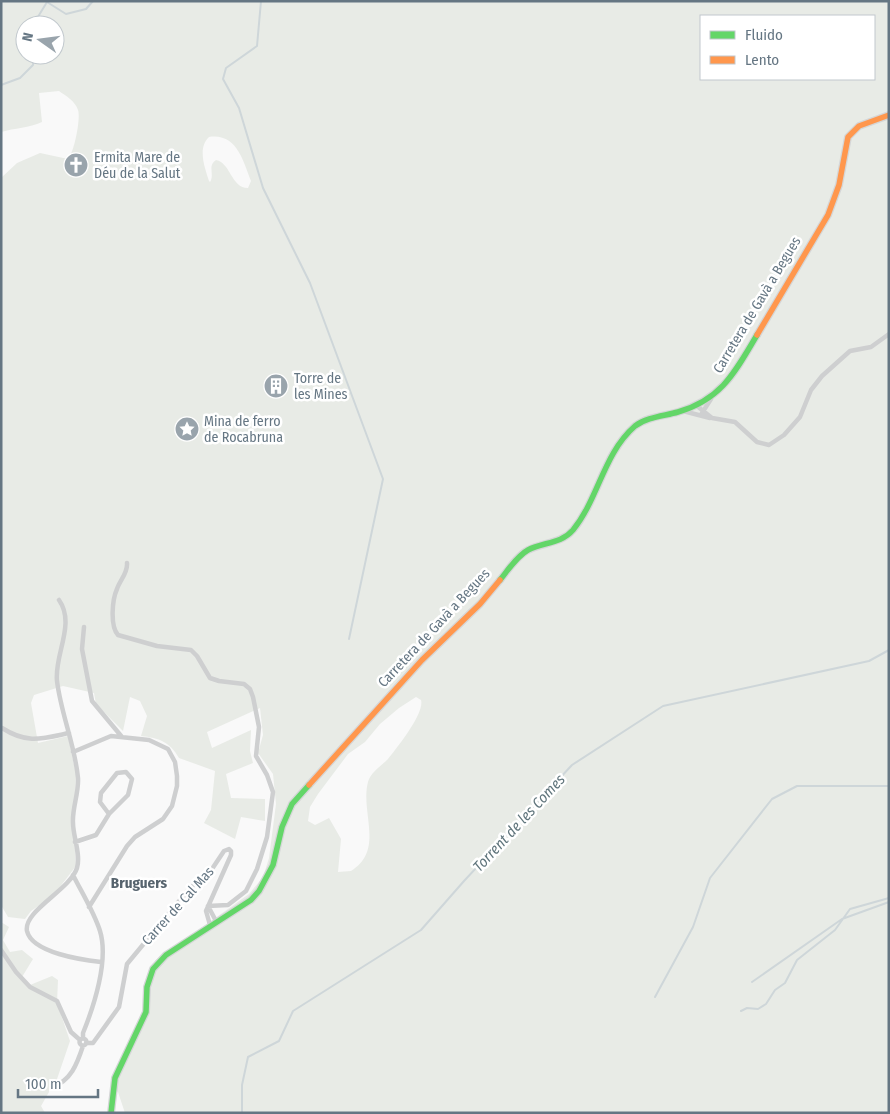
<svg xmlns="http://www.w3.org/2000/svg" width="890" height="1114" font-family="'Fira Sans Condensed',sans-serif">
	<rect width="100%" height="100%" fill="#f9f9f9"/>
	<path fill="#e8ebe6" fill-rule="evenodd" d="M 1,1 L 889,1 L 889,1113 L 125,1113 L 118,1092 L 111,1087 C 119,1058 138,1033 146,1005 C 151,988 146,977 156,960 L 249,894 L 263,877 L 269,858 L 276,804 L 273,774 L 258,753 L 263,735 L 260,708 L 207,732 L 212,748 L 251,730 L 250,751 L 253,763 L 226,774 L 231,798 L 265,799 L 265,821 L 241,817 L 235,839 L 204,823 L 211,810 L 215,771 L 179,758 C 170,742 159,738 141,736 L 147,716 L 140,701 L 130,697 L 123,731 L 96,704 L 94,693 L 63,686 L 34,695 L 31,703 L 38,743 L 68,736 L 76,774 L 74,837 L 76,866 L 53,896 L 31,911 L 25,919 L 8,917 L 1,905 L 1,178 L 17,163 L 40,153 L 68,159 C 74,153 81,118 78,110 C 75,101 66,96 59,91 L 39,93 L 42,122 C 29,128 15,128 1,132 ZM 701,16 L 874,16 L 874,79 L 701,79 ZM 25,25 L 55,25 L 55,55 L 25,55 ZM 209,137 C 237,133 243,161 251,181 L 248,188 C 231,188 231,163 216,160 C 207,166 215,175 210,182 L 209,181 C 205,168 197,148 209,137 ZM 416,697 L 421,700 C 425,713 397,748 388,759 C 382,765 370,773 368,782 C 360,812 385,850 351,871 L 338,872 L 341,839 L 329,818 L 315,825 L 308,821 L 310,807 L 318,794 L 348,754 L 365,742 L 380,724 L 399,708 Z
		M 1,922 L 9,927 L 3,940 L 10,952 L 22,950 L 33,959 L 22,977 L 30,985 L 52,976 L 58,980 L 57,1003 L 70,1041 L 56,1082 L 49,1085 L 49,1092 L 41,1106 L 45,1113 L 1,1113 Z"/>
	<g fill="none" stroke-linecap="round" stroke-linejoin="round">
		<path stroke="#ced6d9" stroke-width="2" d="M 261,1 L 257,46 L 226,68 L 223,79 L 239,108 L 263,188 L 310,283 L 383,479 L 349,639
			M 33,25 L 47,2 L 66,14 L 86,9 L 93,1
			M 1,85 L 20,78 L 33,65 L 34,55
			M 752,982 L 842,919 L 889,902
			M 655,997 L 693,927 L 710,878 L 772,799 L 797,786 L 889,786
			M 741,1011 L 747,1008 L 758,1009 L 766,1004 L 775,990 L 785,983 L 797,960 L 835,930 L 850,909 L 889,898
			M 242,1113 L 242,1085 L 248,1057 L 279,1041 L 293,1011 L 421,930 L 464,881 L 572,765 L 663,706 L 869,661 L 889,650"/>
		<defs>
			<path id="fast" d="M 500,580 C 508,570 517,556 528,550 C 543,542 561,544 573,530 C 599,498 603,454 635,426 C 647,417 664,416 678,412 C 722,399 735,372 757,335
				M 111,1113 L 115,1078 L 146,1012 L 147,987 L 153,969 L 166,955 L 251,900 L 259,891 L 273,865 L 282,827 L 292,804 L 309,785"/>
			<path id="slow" d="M 757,335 L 828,215 L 839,185 L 848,137 L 859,126 L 889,115
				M 309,785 L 422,660 L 480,604 L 500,580"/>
		</defs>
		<use href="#fast" stroke="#d5d6d7" stroke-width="8"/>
		<use href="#slow" stroke="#d5d6d7" stroke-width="8"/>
		<path stroke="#cecfd0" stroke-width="4.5" d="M 697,406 L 712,418 L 735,422 L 757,442 L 769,445 L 784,435 L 800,417 L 811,390 L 822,376 L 850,351 L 871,347 L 889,334
			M 683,411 L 710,418
			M 702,413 L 711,399
			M 127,563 C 128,573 120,580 117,589 C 112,600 110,626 118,635 L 157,646 L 191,650 L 197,656 L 210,678 L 219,681 L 244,684 L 250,689 L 253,697 L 259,727 L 256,756 L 267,775 L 273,792 L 267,837 L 257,869 L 246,891 L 228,905 L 208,906
			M 59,600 C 76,624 54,655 57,681 C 61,714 75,745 78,778 C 79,793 72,808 73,823 C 73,836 81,855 77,868 C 70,890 23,911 27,931 C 32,953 83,960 101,962
			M 84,627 L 82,649 L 92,701 L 122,737
			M 2,728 C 27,744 41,739 69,733
			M 73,752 L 111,736 L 149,740 L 168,749 L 175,762 L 177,776 L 177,786 L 172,806 L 163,819 L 135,837 L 127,846 L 89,907
			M 75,842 L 96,835 L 109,814 L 128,795 L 132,779 L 126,772 L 117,773 L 101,793 L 100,802 L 109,814
			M 73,875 C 82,893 94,912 100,931 C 109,960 94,1006 83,1033 L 83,1038
			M 208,906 L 216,921
			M 1,950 L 16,972 L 30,987 L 57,1001 L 71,1032 L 80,1040
			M79.5 1042a3.5 3.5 0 1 1 7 0a3.5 3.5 0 1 1-7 0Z
			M 86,1043 L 93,1043 L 119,1007 L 127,964 L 190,888 L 210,872 L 224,851 L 229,849 L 231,851 L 231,855 L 206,911 L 210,925
			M 52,1087 C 71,1081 77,1064 83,1046"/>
		<use href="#fast" stroke="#63d668" stroke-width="5.5"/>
		<use href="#slow" stroke="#ff974d" stroke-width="5.5"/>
	</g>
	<defs>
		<symbol id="church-disc" viewBox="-11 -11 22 22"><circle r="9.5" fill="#99a4ac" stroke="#fff"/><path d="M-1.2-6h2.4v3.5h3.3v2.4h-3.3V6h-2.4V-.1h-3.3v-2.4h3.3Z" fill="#fff"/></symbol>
		<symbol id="building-disc" viewBox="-11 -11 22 22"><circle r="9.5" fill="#99a4ac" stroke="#fff"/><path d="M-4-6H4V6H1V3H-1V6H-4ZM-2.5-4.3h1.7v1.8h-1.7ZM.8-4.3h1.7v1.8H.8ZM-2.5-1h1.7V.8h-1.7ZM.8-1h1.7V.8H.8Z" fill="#fff"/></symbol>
		<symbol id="sight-disc" viewBox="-11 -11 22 22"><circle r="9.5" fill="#99a4ac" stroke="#fff"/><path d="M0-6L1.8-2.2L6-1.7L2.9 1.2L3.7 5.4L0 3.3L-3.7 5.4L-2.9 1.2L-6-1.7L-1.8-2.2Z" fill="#fff"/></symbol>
	</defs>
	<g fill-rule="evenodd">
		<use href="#church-disc" x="62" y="151" width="28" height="28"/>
		<use href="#building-disc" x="262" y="372" width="28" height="28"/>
		<use href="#sight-disc" x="173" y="415" width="28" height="28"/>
	</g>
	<g text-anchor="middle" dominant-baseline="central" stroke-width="5" stroke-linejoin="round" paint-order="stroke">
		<g font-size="14" fill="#657683" stroke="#fff" text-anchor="start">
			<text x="94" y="157">Ermita Mare de<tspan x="94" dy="16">Déu de la Salut</tspan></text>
			<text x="294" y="378">Torre de<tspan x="294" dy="16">les Mines</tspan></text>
			<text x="204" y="421">Mina de ferro<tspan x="204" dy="16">de Rocabruna</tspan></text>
		</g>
		<g font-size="14" fill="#657683" stroke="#fff">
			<text transform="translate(757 305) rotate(-59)">Carretera de Gavà a Begues</text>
			<text transform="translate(434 628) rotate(-47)">Carretera de Gavà a Begues</text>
			<text transform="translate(178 906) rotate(-48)">Carrer de Cal Mas</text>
		</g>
		<g font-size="15" font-style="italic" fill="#60757c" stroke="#fff">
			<text transform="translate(519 823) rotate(-47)">Torrent de les Comes</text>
		</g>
		<g font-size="15" font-weight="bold" fill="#57646e" stroke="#fff">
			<text x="139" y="883">Bruguers</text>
		</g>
	</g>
	<rect width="890" height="1114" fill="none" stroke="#657683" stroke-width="5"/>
	<rect x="700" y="15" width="175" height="65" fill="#ffffff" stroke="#c1c8cd"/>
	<rect x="710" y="31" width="25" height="8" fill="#63d668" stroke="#c1c8cd"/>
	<text x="745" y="40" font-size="15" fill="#657683">Fluido</text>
	<rect x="710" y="56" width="25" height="8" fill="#ff974d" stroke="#c1c8cd"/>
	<text x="745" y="65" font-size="15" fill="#657683">Lento</text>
	<g transform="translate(40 40) rotate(284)"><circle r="24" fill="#ffffff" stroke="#c1c8cd"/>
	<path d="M0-4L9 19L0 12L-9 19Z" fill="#99a4ac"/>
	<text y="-8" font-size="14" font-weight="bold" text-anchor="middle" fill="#657683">N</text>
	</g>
	<path d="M18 1089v8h80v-8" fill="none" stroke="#657683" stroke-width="2.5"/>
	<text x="25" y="1089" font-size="15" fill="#657683" stroke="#ffffff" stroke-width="4" paint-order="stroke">100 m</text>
</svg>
